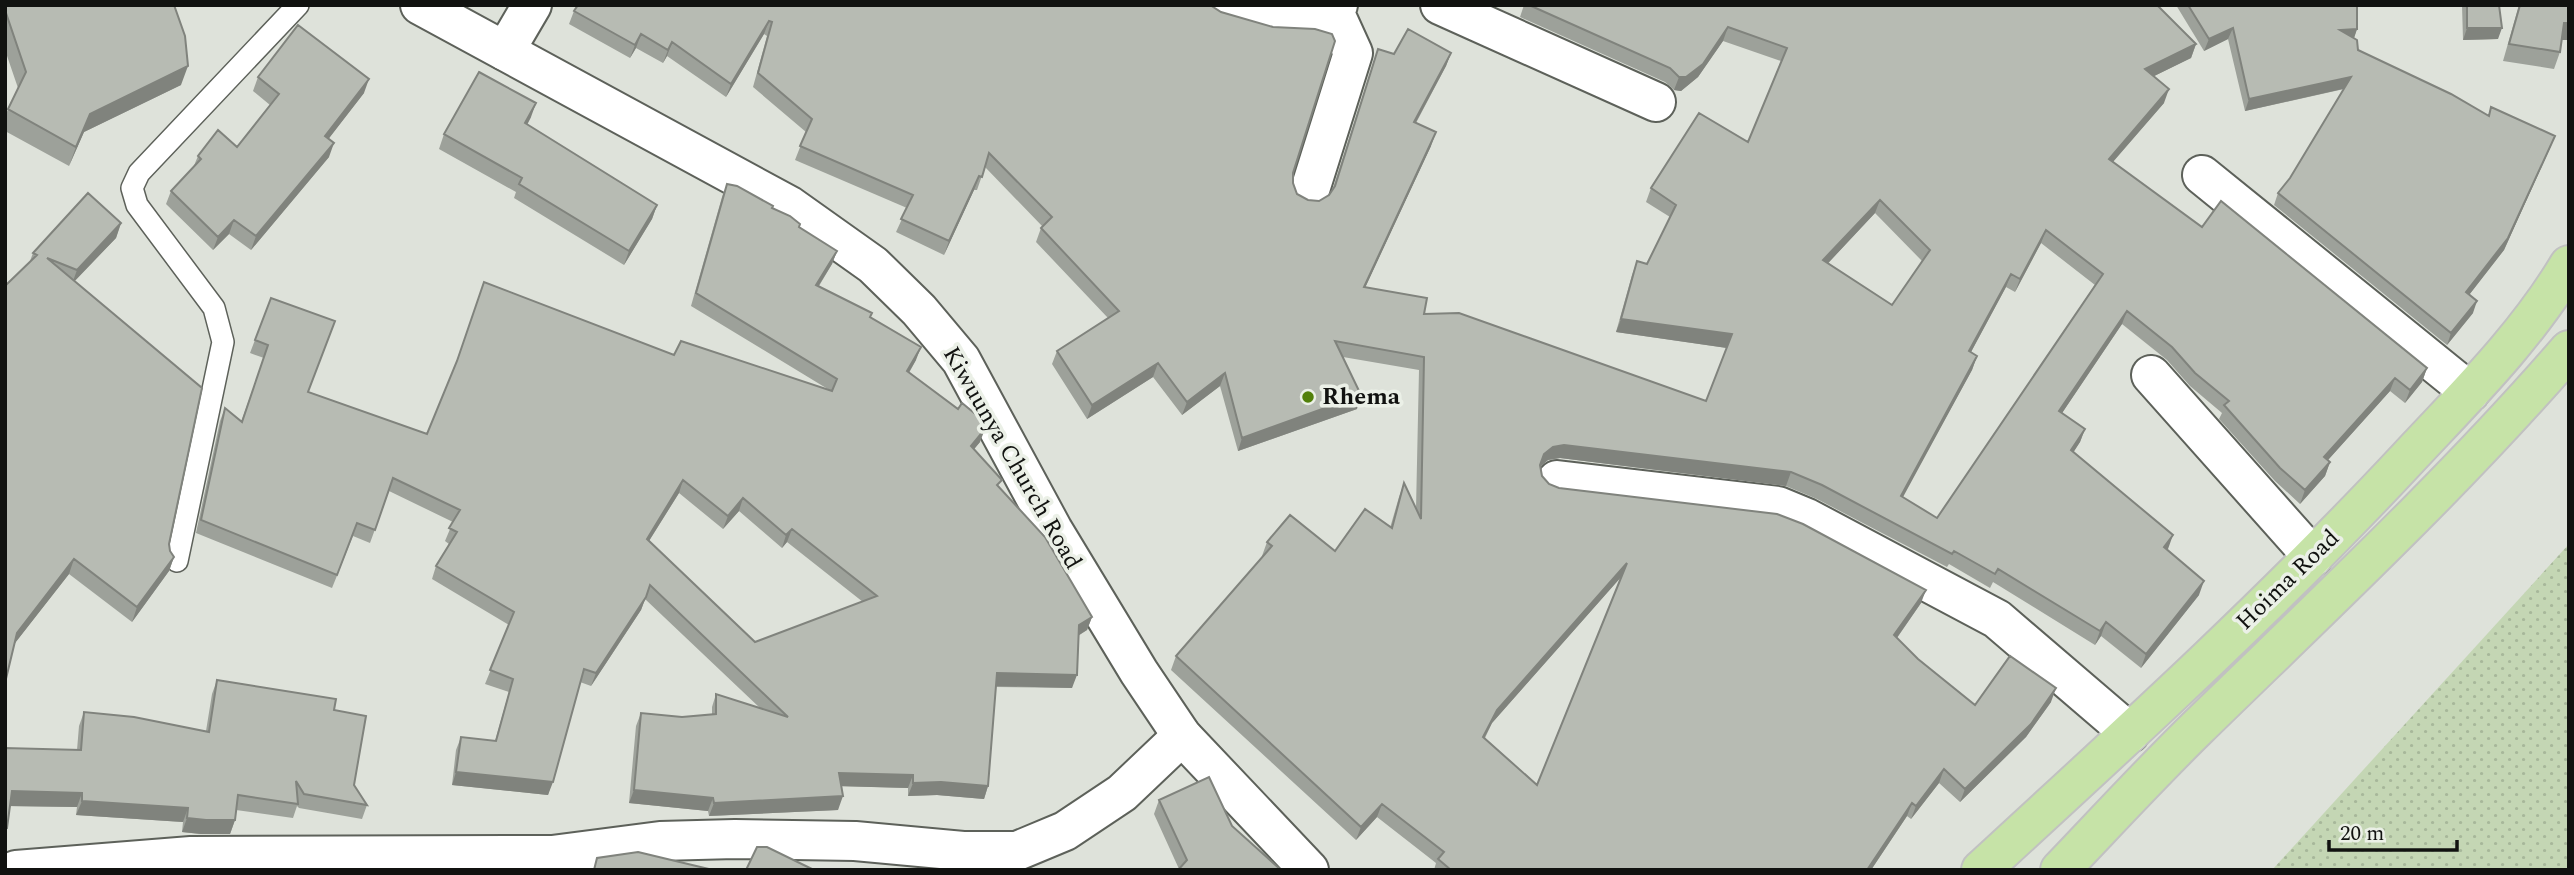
<svg xmlns="http://www.w3.org/2000/svg" width="2574" height="875" font-family="Spectral,serif">
	<defs>
		<pattern id="grass-dots" width="8" height="8" patternUnits="userSpaceOnUse" patternTransform="scale(1.75)"><rect width="8" height="8" fill="#c4d6b4"/><path d="M2 2h.1M6 6h.1" fill="none" stroke="#a7b79a" stroke-width="1.8" stroke-linecap="round"/></pattern>
	</defs>
	<rect width="100%" height="100%" fill="#dee2da"/>
	<path fill="url(#grass-dots)" d="M 2569,544 L 2569,870 L 2272,870 Z"/>
	<g fill="none" stroke-linecap="round" stroke-linejoin="round">
		<defs>
			<path id="service" d="M 177,561 L 223,342 L 214,308 L 137,205 L 132,188 L 139,173 L 298,5"/>
			<path id="minor" d="M 1222,5 C 1248,12 1295,30 1320,18 C 1327,16 1333,9 1338,5
				M 1440,5 L 1656,102
				M 505,51 L 532,5
				M 2202,175 L 2470,392
				M 1309,193 L 1353,53 L 1333,9
				M 2151,375 L 2313,557
				M 1557,480 L 1778,506 L 1807,518 L 1997,619 L 2130,733
				M 16,870 L 191,856 L 552,855 L 660,841 L 735,839 L 855,841 L 963,851 L 1017,851 L 1065,831 L 1122,793 L 1182,736"/>
			<path id="tertiary" d="M 420,5 L 790,206 L 873,265 L 919,310 L 961,360 L 1053,530 L 1139,672 L 1182,736 L 1309,870"/>
			<path id="primary" d="M 1981,870 C 2127,736 2274,602 2409,457 C 2466,396 2526,337 2569,265
				M 2060,870 C 2105,823 2150,774 2196,729 C 2323,605 2453,484 2569,350"/>
		</defs>
		<use href="#service" stroke="#5d615a" stroke-width="24"/>
		<use href="#minor" stroke="#5d615a" stroke-width="42"/>
		<use href="#tertiary" stroke="#5d615a" stroke-width="42"/>
		<use href="#primary" stroke="#c1c1c1" stroke-width="42"/>
		<use href="#service" stroke="#fff" stroke-width="21"/>
		<use href="#minor" stroke="#fff" stroke-width="38"/>
		<use href="#tertiary" stroke="#fff" stroke-width="38"/>
		<use href="#primary" stroke="#c6e3a7" stroke-width="38"/>
	</g>
	<path fill="#9da19a" fill-rule="evenodd" d="M 5,5 L 181,85 L 84,132 L 69,166 L 5,131 L 5,116 L 18,88 L 5,50 Z
		M 1210,5 L 1293,173 L 1293,183 L 1297,194 L 1308,200 L 1319,201 L 1329,195 L 1333,188 L 1378,49 L 1394,54 L 1451,53 L 1446,66 L 1416,123 L 1431,146 L 1365,287 L 1424,314 L 1706,401 L 1727,348 L 1616,332 L 1632,275 L 1637,261 L 1647,264 L 1670,217 L 1646,202 L 1651,188 L 1748,142 L 1781,61 L 1723,41 L 1698,77 L 1681,91 L 1674,90 L 1665,82 L 1520,17 L 1524,5 L 2157,5 L 2196,44 L 2191,58 L 2154,76 L 2164,103 L 2113,162 L 2202,227 L 2427,368 L 2422,382 L 2405,403 L 2390,391 L 2328,460 L 2330,462 L 2325,476 L 2300,504 L 2275,481 L 2219,419 L 2222,413 L 2190,386 L 2167,360 L 2122,324 L 2062,413 L 2085,429 L 2080,442 L 2073,452 L 2168,549 L 2167,550 L 2199,595 L 2141,668 L 2101,636 L 2095,645 L 1993,582 L 1990,588 L 1949,564 L 1947,567 L 1817,499 L 1786,486 L 1560,458 L 1548,460 L 1541,466 L 1542,476 L 1549,484 L 1559,488 L 1921,603 L 1897,638 L 1918,659 L 1975,705 L 2051,702 L 2026,737 L 1960,802 L 1939,783 L 1911,819 L 1907,816 L 1871,870 L 1434,870 L 1436,863 L 1377,817 L 1356,840 L 1171,670 L 1176,656 L 1263,557 L 1262,556 L 1267,542 L 1335,551 L 1390,528 L 1399,497 L 1404,483 L 1416,509 L 1419,370 L 1343,357 L 1357,409 L 1238,451 L 1220,386 L 1182,415 L 1153,377 L 1087,419 L 1052,364 L 1057,351 L 1108,318 L 1036,242 L 1041,228 L 1043,227 L 985,167 L 977,190 L 974,190 L 944,255 L 896,232 L 907,208 L 795,160 L 806,132 L 753,87 L 767,36 L 764,34 L 726,97 L 667,56 L 663,63 L 636,48 L 630,58 L 569,24 L 574,11 ZM 1875,213 L 1922,261 L 1892,305 L 1828,263 ZM 2041,243 L 2095,285 L 1937,518 L 1902,497 L 1972,370 L 1977,356 L 1971,352 L 2006,287 L 2015,292 ZM 1621,577 L 1537,785 L 1485,738 L 1492,723 Z
		M 2176,5 L 2357,5 L 2357,29 L 2354,38 L 2358,50 L 2488,116 L 2491,107 L 2555,136 L 2550,148 L 2504,250 L 2469,295 L 2473,313 L 2447,345 L 2274,205 L 2278,193 L 2290,178 L 2344,89 L 2245,111 L 2228,39 L 2204,51 Z
		M 2462,5 L 2499,5 L 2498,39 L 2463,40 Z
		M 2519,5 L 2569,5 L 2569,40 L 2562,40 L 2560,52 L 2554,69 L 2503,61 Z
		M 258,77 L 364,93 L 328,139 L 329,157 L 251,250 L 229,234 L 213,250 L 166,204 L 171,191 L 193,168 L 198,156 L 237,147 L 270,105 L 253,91 Z
		M 531,117 L 527,125 L 657,205 L 652,219 L 624,265 L 514,198 L 516,192 L 439,149 L 444,134 Z
		M 727,184 L 772,208 L 799,227 L 837,251 L 832,264 L 819,286 L 871,317 L 916,360 L 909,373 L 980,442 L 974,449 L 1000,488 L 1092,617 L 1087,630 L 1078,636 L 1072,688 L 996,687 L 988,786 L 984,799 L 937,795 L 908,796 L 908,788 L 841,786 L 838,810 L 709,816 L 708,811 L 629,803 L 636,726 L 641,713 L 682,717 L 712,714 L 712,707 L 716,694 L 760,708 L 645,599 L 641,610 L 591,686 L 580,682 L 548,795 L 452,785 L 456,750 L 461,737 L 495,741 L 509,692 L 485,684 L 509,625 L 432,579 L 436,566 L 449,544 L 445,541 L 453,522 L 389,491 L 370,543 L 353,536 L 332,588 L 196,533 L 220,421 L 225,408 L 241,422 L 264,358 L 250,353 L 271,298 L 309,392 L 427,434 L 674,355 L 831,391 L 691,306 L 722,197 ZM 679,493 L 723,529 L 739,511 L 782,548 L 787,542 L 863,602 L 755,642 L 649,541 Z
		M 121,223 L 116,238 L 74,281 L 169,544 L 170,551 L 174,557 L 169,571 L 132,622 L 69,574 L 14,644 L 30,261 L 33,253 Z
		M 217,680 L 334,710 L 354,785 L 367,805 L 362,819 L 299,808 L 297,806 L 293,818 L 236,810 L 235,820 L 230,834 L 201,834 L 182,832 L 183,822 L 76,815 L 77,807 L 10,806 L 5,748 L 77,750 L 79,726 L 84,712 L 206,731 L 212,694 Z
		M 1159,800 L 1232,826 L 1179,869 L 1154,814 Z"/>
	<path fill="#80837d" d="M 2358,5 L 2388,5 L 2379,7 Z
		M 769,21 L 764,34 L 726,97 L 731,84 Z
		M 2564,23 L 2569,23 L 2569,40 L 2558,40 Z
		M 1728,27 L 1723,41 L 1698,77 L 1681,91 L 1674,90 L 1679,77 Z
		M 2233,28 L 2228,39 L 2204,51 L 2209,39 Z
		M 2467,28 L 2502,28 L 2498,39 L 2463,40 Z
		M 2357,29 L 2353,41 L 2340,30 Z
		M 641,34 L 636,48 L 630,58 L 635,45 Z
		M 672,42 L 667,56 L 663,63 L 668,50 Z
		M 2196,44 L 2191,58 L 2140,83 L 2145,69 Z
		M 1451,53 L 1446,66 L 1409,135 L 1414,122 Z
		M 188,66 L 181,85 L 84,132 L 69,166 L 76,147 L 90,114 Z
		M 2351,77 L 2347,88 L 2245,111 L 2249,99 Z
		M 369,79 L 364,93 L 320,150 L 325,136 Z
		M 2169,89 L 2164,103 L 2104,172 L 2109,159 Z
		M 536,103 L 531,117 L 520,138 L 525,123 Z
		M 1436,132 L 1431,146 L 1359,301 L 1364,287 Z
		M 2555,136 L 2550,148 L 2504,250 L 2462,304 L 2466,292 Z
		M 334,143 L 329,157 L 251,250 L 256,236 Z
		M 979,176 L 974,190 L 944,255 L 949,241 Z
		M 1880,200 L 1875,213 L 1818,274 L 1823,260 Z
		M 657,205 L 652,219 L 624,265 L 629,251 Z
		M 234,220 L 229,234 L 213,250 L 218,237 Z
		M 121,223 L 116,238 L 72,284 L 77,270 Z
		M 2046,230 L 2041,243 L 2015,292 L 2020,279 Z
		M 837,251 L 832,264 L 811,298 L 816,285 Z
		M 2011,274 L 2006,287 L 1964,365 L 1969,351 Z
		M 2477,301 L 2473,313 L 2447,345 L 2451,333 Z
		M 2127,311 L 2122,324 L 2054,425 L 2059,411 Z
		M 1621,319 L 1732,334 L 1727,348 L 1616,332 Z
		M 921,347 L 916,360 L 902,384 L 907,371 Z
		M 1977,356 L 1972,370 L 1896,510 L 1901,496 Z
		M 1158,363 L 1153,377 L 1087,419 L 1092,405 Z
		M 2427,368 L 2422,382 L 2405,403 L 2410,390 Z
		M 1225,373 L 1220,386 L 1182,415 L 1187,402 Z
		M 2395,378 L 2390,391 L 2319,470 L 2324,457 Z
		M 1361,395 L 1357,409 L 1238,451 L 1242,438 Z
		M 985,429 L 980,442 L 966,459 L 971,446 Z
		M 2085,429 L 2080,442 L 2066,464 L 2071,450 Z
		M 1564,445 L 1791,472 L 1786,486 L 1560,458 L 1548,460 L 1539,468 L 1544,454 L 1553,447 Z
		M 2330,462 L 2325,476 L 2300,504 L 2305,490 Z
		M 683,480 L 679,493 L 642,552 L 647,539 Z
		M 743,498 L 739,511 L 723,529 L 728,516 Z
		M 792,529 L 787,542 L 782,548 L 786,535 Z
		M 2173,535 L 2168,549 L 2159,561 L 2164,547 Z
		M 174,557 L 169,571 L 132,622 L 137,607 Z
		M 74,559 L 69,574 L 12,647 L 17,633 Z
		M 1627,563 L 1622,576 L 1492,723 L 1478,750 L 1483,737 L 1497,710 Z
		M 2204,581 L 2199,595 L 2141,668 L 2146,654 Z
		M 1926,590 L 1921,603 L 1889,649 L 1894,635 Z
		M 646,597 L 641,610 L 591,686 L 596,673 Z
		M 1092,617 L 1087,630 L 1074,638 L 1079,625 Z
		M 2106,622 L 2101,636 L 2095,645 L 2100,631 Z
		M 997,673 L 1077,675 L 1072,688 L 992,686 Z
		M 2056,688 L 2051,702 L 2026,737 L 1960,802 L 1965,789 Z
		M 1944,769 L 1939,783 L 1911,819 L 1916,806 Z
		M 456,772 L 553,782 L 548,795 L 452,785 Z
		M 839,773 L 913,775 L 908,788 L 834,786 Z
		M 941,782 L 988,786 L 984,799 L 937,795 L 908,796 L 913,783 Z
		M 634,790 L 713,798 L 708,811 L 629,803 Z
		M 12,791 L 82,793 L 77,807 L 6,806 Z
		M 843,796 L 838,810 L 709,816 L 714,803 Z
		M 82,801 L 188,808 L 183,822 L 76,815 Z
		M 1912,803 L 1907,816 L 1871,870 L 1867,870 Z
		M 1382,804 L 1377,817 L 1356,840 L 1361,827 Z
		M 187,818 L 235,820 L 230,834 L 201,834 L 182,832 Z"/>
	<path fill="#b7bbb3" stroke="#80837d" stroke-width="2" fill-rule="evenodd" d="M 5,5 L 174,5 L 185,36 L 188,66 L 90,114 L 76,147 L 8,109 L 26,72 L 5,10 Z
		M 578,5 L 1210,5 L 1221,12 L 1273,27 L 1315,29 L 1332,34 L 1335,41 L 1293,173 L 1293,183 L 1297,194 L 1308,200 L 1319,201 L 1329,195 L 1335,186 L 1378,49 L 1394,54 L 1408,29 L 1451,53 L 1414,122 L 1436,132 L 1364,287 L 1427,298 L 1424,314 L 1459,313 L 1706,401 L 1732,334 L 1621,319 L 1637,261 L 1647,264 L 1676,205 L 1651,188 L 1699,113 L 1748,142 L 1787,48 L 1728,27 L 1703,64 L 1686,77 L 1679,77 L 1670,68 L 1529,5 L 2157,5 L 2196,44 L 2145,69 L 2169,89 L 2109,159 L 2202,227 L 2221,201 L 2427,368 L 2410,390 L 2395,378 L 2324,457 L 2330,462 L 2305,490 L 2280,468 L 2224,405 L 2229,401 L 2195,373 L 2172,347 L 2127,311 L 2059,411 L 2085,429 L 2071,450 L 2173,535 L 2164,547 L 2204,581 L 2146,654 L 2106,622 L 2100,631 L 1998,569 L 1995,574 L 1954,551 L 1952,554 L 1822,485 L 1791,472 L 1564,445 L 1553,447 L 1544,454 L 1540,465 L 1542,476 L 1549,484 L 1559,488 L 1777,514 L 1803,524 L 1926,590 L 1894,635 L 1918,659 L 1975,705 L 2010,656 L 2056,688 L 2031,724 L 1965,789 L 1944,769 L 1916,806 L 1912,803 L 1867,870 L 1451,870 L 1438,859 L 1444,852 L 1382,804 L 1361,827 L 1176,656 L 1272,546 L 1267,542 L 1290,515 L 1335,551 L 1365,509 L 1392,528 L 1404,483 L 1421,519 L 1424,357 L 1335,341 L 1361,395 L 1242,438 L 1225,373 L 1187,402 L 1158,363 L 1092,405 L 1057,351 L 1119,311 L 1041,228 L 1052,217 L 989,153 L 982,177 L 979,176 L 949,241 L 901,219 L 913,195 L 800,146 L 812,119 L 758,73 L 772,22 L 769,21 L 731,84 L 672,42 L 668,50 L 641,34 L 635,45 L 574,11 ZM 1880,200 L 1930,250 L 1892,305 L 1823,260 ZM 2046,230 L 2103,274 L 1937,518 L 1901,496 L 1977,356 L 1969,351 L 2011,274 L 2020,279 ZM 1627,563 L 1537,785 L 1483,737 L 1497,710 Z
		M 2188,5 L 2357,5 L 2357,29 L 2340,30 L 2357,40 L 2358,50 L 2451,94 L 2489,116 L 2491,107 L 2555,136 L 2508,238 L 2466,292 L 2477,301 L 2451,333 L 2278,193 L 2290,178 L 2351,77 L 2249,99 L 2233,28 L 2209,39 Z
		M 2467,5 L 2499,5 L 2502,28 L 2467,28 Z
		M 2520,5 L 2569,5 L 2569,23 L 2564,23 L 2560,52 L 2509,44 Z
		M 298,25 L 369,79 L 325,136 L 334,143 L 256,236 L 234,220 L 218,237 L 171,191 L 201,159 L 198,156 L 218,130 L 237,147 L 279,94 L 258,77 Z
		M 479,72 L 536,103 L 525,123 L 657,205 L 629,251 L 519,184 L 522,178 L 444,134 Z
		M 727,184 L 737,186 L 773,206 L 772,208 L 790,216 L 800,224 L 799,227 L 837,251 L 816,285 L 872,313 L 870,317 L 921,347 L 907,371 L 958,409 L 962,403 L 979,417 L 985,429 L 971,446 L 1002,480 L 997,485 L 1045,537 L 1092,617 L 1079,625 L 1077,675 L 997,673 L 988,786 L 941,782 L 913,783 L 913,775 L 839,773 L 843,796 L 714,803 L 713,798 L 634,790 L 641,713 L 682,717 L 716,714 L 716,694 L 788,717 L 650,585 L 646,597 L 596,673 L 584,669 L 553,782 L 456,772 L 461,737 L 496,741 L 513,679 L 490,670 L 514,612 L 436,566 L 457,532 L 449,528 L 460,510 L 393,478 L 375,530 L 357,523 L 337,575 L 201,520 L 225,408 L 242,422 L 268,345 L 255,340 L 271,298 L 335,321 L 308,392 L 427,434 L 457,361 L 484,282 L 674,355 L 681,341 L 832,391 L 837,379 L 696,293 ZM 683,480 L 728,516 L 743,498 L 786,535 L 792,529 L 877,596 L 755,642 L 647,539 Z
		M 88,193 L 121,223 L 77,270 L 47,258 L 202,388 L 169,544 L 170,551 L 174,557 L 137,607 L 74,559 L 17,633 L 5,683 L 5,286 L 37,255 L 33,253 Z
		M 217,680 L 336,699 L 334,710 L 366,716 L 354,785 L 367,805 L 304,794 L 296,781 L 298,804 L 238,795 L 235,820 L 206,820 L 187,818 L 188,808 L 82,801 L 82,793 L 12,791 L 7,828 L 5,828 L 5,748 L 81,750 L 84,712 L 134,717 L 209,732 Z
		M 1209,777 L 1232,826 L 1281,870 L 1178,870 L 1187,860 L 1159,800 Z
		M 757,847 L 767,847 L 814,870 L 746,870 Z
		M 638,852 L 713,870 L 594,870 L 597,858 Z"/>
	<circle fill="#52800b" stroke="#ebf0e7" stroke-width="2.5" cx="1308" cy="397" r="7"/>
	<g text-anchor="middle" dominant-baseline="central" stroke-width="7" stroke-linejoin="round" paint-order="stroke">
		<g font-size="24" font-weight="bold" fill="#111210" stroke="#ebf0e7" text-anchor="start">
			<text x="1322" y="397">Rhema</text>
		</g>
		<g font-size="24" fill="#111210" stroke="#ebf0e7">
			<text transform="translate(1012 458) rotate(60)">Kiwuunya Church Road</text>
			<text transform="translate(2288 580) rotate(-44)">Hoima Road</text>
		</g>
	</g>
	<rect width="2574" height="875" fill="none" stroke="#111210" stroke-width="14"/>
	<path d="M2329 840v10h128v-10" fill="none" stroke="#111210" stroke-width="3.5"/>
	<text x="2340" y="840" font-size="21" fill="#111210" stroke="#ebf0e7" stroke-width="5" paint-order="stroke">20 m</text>
</svg>
